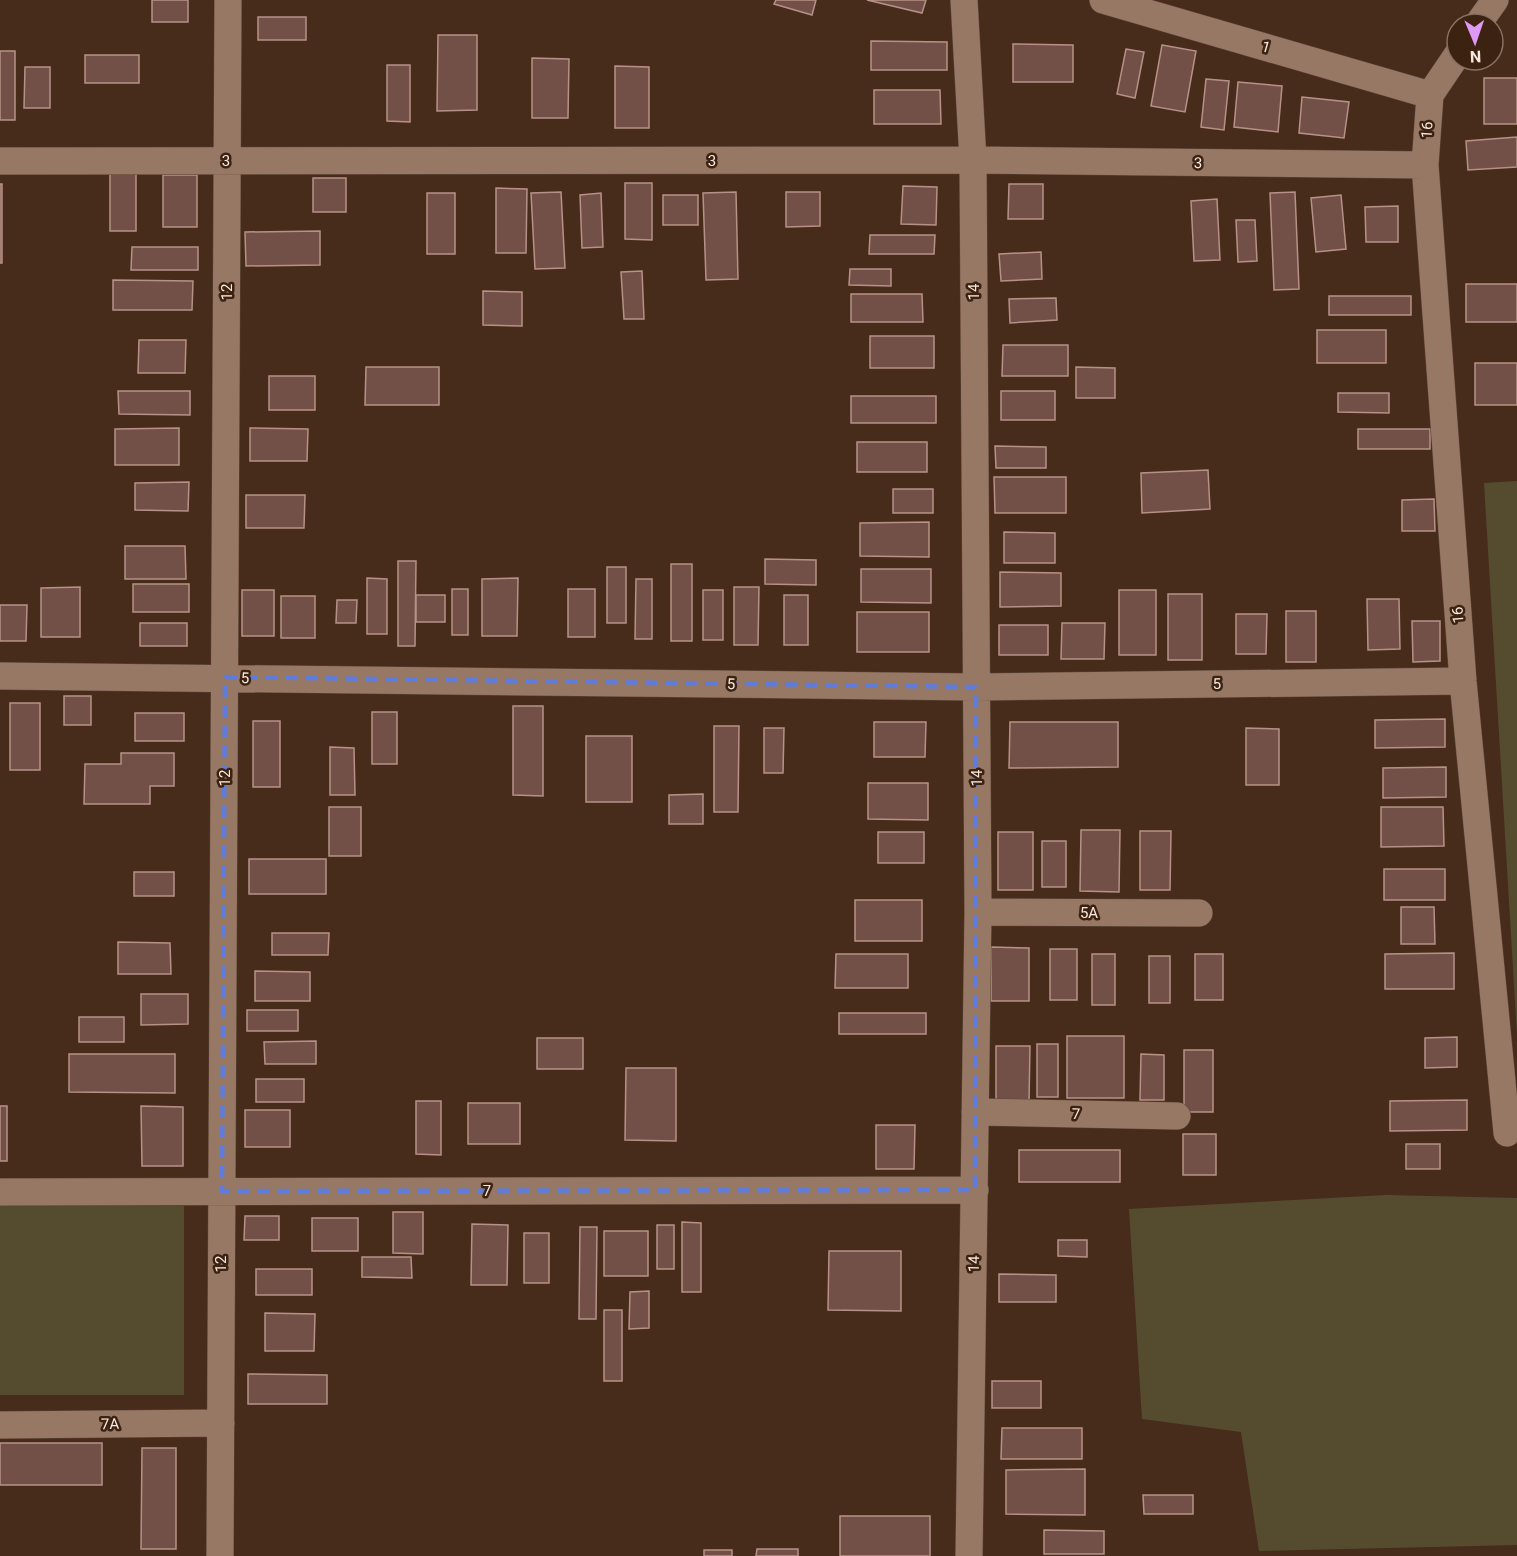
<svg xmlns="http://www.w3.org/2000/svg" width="1517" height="1556" font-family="Roboto,sans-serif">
	<rect width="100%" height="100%" fill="#472c1b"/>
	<path fill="#554c30" d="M 1517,481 L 1517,1035 L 1484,483 Z
		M 1386,1195 L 1517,1198 L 1517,1545 L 1259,1551 L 1241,1432 L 1142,1419 L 1129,1209 Z
		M 0,1206 L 184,1206 L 184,1395 L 0,1395 Z"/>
	<path fill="#725047" stroke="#b79187" stroke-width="1.5" d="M 152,0 L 188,0 L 188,22 L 152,22 Z
		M 776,0 L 816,0 L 812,15 L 774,4 Z
		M 867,0 L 926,0 L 922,13 Z
		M 258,17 L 306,17 L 306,40 L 258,40 Z
		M 438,35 L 477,35 L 477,110 L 437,111 Z
		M 871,41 L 947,42 L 947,70 L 871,70 Z
		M 1013,44 L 1073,45 L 1073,82 L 1013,82 Z
		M 1162,45 L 1196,51 L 1185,112 L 1151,106 Z
		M 1126,49 L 1144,52 L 1135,98 L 1117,94 Z
		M 0,51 L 15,51 L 15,120 L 0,120 Z
		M 85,55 L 139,55 L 139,83 L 85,83 Z
		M 532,58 L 569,59 L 568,118 L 532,118 Z
		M 387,65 L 410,65 L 410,122 L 387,121 Z
		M 615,66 L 649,67 L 649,128 L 615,128 Z
		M 25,67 L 50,67 L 50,108 L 24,108 Z
		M 1484,78 L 1517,78 L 1517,124 L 1484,124 Z
		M 1206,79 L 1229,81 L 1224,130 L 1201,127 Z
		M 1238,82 L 1282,86 L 1278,132 L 1234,127 Z
		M 874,90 L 940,90 L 941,124 L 874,124 Z
		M 1302,97 L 1349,102 L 1344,138 L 1299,133 Z
		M 1517,137 L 1517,167 L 1468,170 L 1466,141 Z
		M 110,172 L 136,172 L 136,231 L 110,231 Z
		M 163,175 L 197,175 L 197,227 L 163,227 Z
		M 313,178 L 346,178 L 346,212 L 313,212 Z
		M 625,183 L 652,183 L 652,240 L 625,239 Z
		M 0,184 L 2,184 L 2,263 L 0,263 Z
		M 1009,184 L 1043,184 L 1043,219 L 1008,219 Z
		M 903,186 L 937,187 L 936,225 L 901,224 Z
		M 496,188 L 527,189 L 526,253 L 496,253 Z
		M 561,192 L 565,268 L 535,269 L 531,193 Z
		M 736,192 L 738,279 L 706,280 L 703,193 Z
		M 786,192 L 820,192 L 820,226 L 786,227 Z
		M 1295,192 L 1299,289 L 1274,290 L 1270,193 Z
		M 427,193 L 455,193 L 455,254 L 427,254 Z
		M 601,193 L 603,247 L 582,248 L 580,195 Z
		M 663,195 L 698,195 L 698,225 L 663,225 Z
		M 1341,195 L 1346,249 L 1316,252 L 1311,198 Z
		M 1217,199 L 1220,260 L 1194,261 L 1191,201 Z
		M 1398,206 L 1398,242 L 1366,242 L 1365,207 Z
		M 1236,220 L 1255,220 L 1257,261 L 1238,262 Z
		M 320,231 L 320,265 L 246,266 L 245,232 Z
		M 870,235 L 935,235 L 934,254 L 869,254 Z
		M 132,247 L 198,247 L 198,270 L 131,270 Z
		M 1041,252 L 1042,279 L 1001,281 L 999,254 Z
		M 850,269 L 891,269 L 891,286 L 849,285 Z
		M 642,271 L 644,319 L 624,319 L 621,272 Z
		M 113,280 L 193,281 L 192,310 L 113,310 Z
		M 1466,284 L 1517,284 L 1517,322 L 1466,322 Z
		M 483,291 L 522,292 L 522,326 L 483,325 Z
		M 851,294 L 922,294 L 923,322 L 851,322 Z
		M 1329,296 L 1411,296 L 1411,315 L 1329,315 Z
		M 1056,298 L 1057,320 L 1010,323 L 1009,299 Z
		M 1317,330 L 1386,330 L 1386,363 L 1317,363 Z
		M 870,336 L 934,336 L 934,368 L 870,368 Z
		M 139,340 L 186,340 L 185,373 L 138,373 Z
		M 1003,345 L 1068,345 L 1068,376 L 1002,376 Z
		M 1475,363 L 1517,363 L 1517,405 L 1475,405 Z
		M 366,367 L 439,367 L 439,405 L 365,405 Z
		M 1076,367 L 1115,368 L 1115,398 L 1076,398 Z
		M 269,376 L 315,376 L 315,410 L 269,410 Z
		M 118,391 L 190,391 L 190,415 L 119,414 Z
		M 1001,391 L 1055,391 L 1055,420 L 1001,420 Z
		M 1338,393 L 1389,393 L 1389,413 L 1338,412 Z
		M 851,396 L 936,396 L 936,423 L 851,423 Z
		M 179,428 L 179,465 L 115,465 L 115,429 Z
		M 250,428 L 308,429 L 307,461 L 250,461 Z
		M 1358,429 L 1430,429 L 1430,449 L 1358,449 Z
		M 857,442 L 927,442 L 927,472 L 857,472 Z
		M 995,446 L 1046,447 L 1046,468 L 996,468 Z
		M 1208,470 L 1210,509 L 1142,513 L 1141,473 Z
		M 994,477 L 1066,477 L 1066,513 L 995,513 Z
		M 189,482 L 188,511 L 135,510 L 135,483 Z
		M 893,489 L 933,489 L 933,513 L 893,513 Z
		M 246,495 L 305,495 L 304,528 L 246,528 Z
		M 1434,499 L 1435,531 L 1402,531 L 1402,500 Z
		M 929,522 L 929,557 L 860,556 L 860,523 Z
		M 1004,532 L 1055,533 L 1055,563 L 1004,563 Z
		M 125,546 L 185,546 L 186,579 L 125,579 Z
		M 765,559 L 816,560 L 816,585 L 765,584 Z
		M 398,561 L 416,561 L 415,646 L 398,646 Z
		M 671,564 L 692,564 L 692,641 L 671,641 Z
		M 607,567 L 626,567 L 626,623 L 607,623 Z
		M 861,569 L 931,569 L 931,603 L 861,602 Z
		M 1000,572 L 1061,573 L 1061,606 L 1000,607 Z
		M 367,578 L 387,579 L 387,634 L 367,634 Z
		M 518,578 L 517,636 L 482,636 L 482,579 Z
		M 636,579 L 652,579 L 652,639 L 635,639 Z
		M 133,584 L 189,584 L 189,612 L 133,612 Z
		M 80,587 L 80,637 L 41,637 L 41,588 Z
		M 734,587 L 759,587 L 758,645 L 734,645 Z
		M 452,589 L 468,589 L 468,635 L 452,635 Z
		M 568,589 L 595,589 L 595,637 L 568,637 Z
		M 242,590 L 274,590 L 274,636 L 242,636 Z
		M 703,590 L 723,590 L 723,640 L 703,640 Z
		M 1119,590 L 1156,590 L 1156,655 L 1119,655 Z
		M 1168,594 L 1202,594 L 1202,660 L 1168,660 Z
		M 416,595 L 445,595 L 445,622 L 416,622 Z
		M 784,595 L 808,595 L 808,645 L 784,645 Z
		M 281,596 L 315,596 L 315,638 L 281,638 Z
		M 1367,599 L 1399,599 L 1400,649 L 1368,650 Z
		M 337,600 L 357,600 L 356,623 L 336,623 Z
		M 0,605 L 27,605 L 26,641 L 0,641 Z
		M 1286,611 L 1316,611 L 1316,662 L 1286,662 Z
		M 857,612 L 929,612 L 929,652 L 857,652 Z
		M 1236,614 L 1267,614 L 1266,654 L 1236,654 Z
		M 1412,621 L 1440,621 L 1440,661 L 1413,662 Z
		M 140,623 L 187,623 L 187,646 L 140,646 Z
		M 1062,623 L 1105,623 L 1104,659 L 1061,659 Z
		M 999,625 L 1048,625 L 1048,655 L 999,655 Z
		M 64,696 L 91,696 L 91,725 L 64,725 Z
		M 10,703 L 40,703 L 40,770 L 10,770 Z
		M 513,706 L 543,706 L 543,796 L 513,795 Z
		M 372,712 L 397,712 L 397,764 L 372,764 Z
		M 135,713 L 184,713 L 184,741 L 135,741 Z
		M 1445,719 L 1445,747 L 1375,748 L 1375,720 Z
		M 253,721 L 280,721 L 280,787 L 253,787 Z
		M 874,722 L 926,722 L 925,757 L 874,757 Z
		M 1010,722 L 1118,722 L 1118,767 L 1009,768 Z
		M 714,726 L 739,726 L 738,812 L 714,812 Z
		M 764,728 L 784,728 L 783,773 L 764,773 Z
		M 1246,728 L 1279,729 L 1279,785 L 1246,785 Z
		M 586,736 L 632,736 L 632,802 L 586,802 Z
		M 330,747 L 354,748 L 355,795 L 330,795 Z
		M 121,753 L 174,753 L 174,786 L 150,786 L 150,804 L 84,804 L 85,764 L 121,764 Z
		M 1446,767 L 1446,797 L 1383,798 L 1383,768 Z
		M 868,783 L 928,783 L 928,820 L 868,819 Z
		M 703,794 L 703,824 L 669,824 L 669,795 Z
		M 329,807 L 361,807 L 361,856 L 329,856 Z
		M 1381,807 L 1443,807 L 1444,846 L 1381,847 Z
		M 1081,830 L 1120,830 L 1119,892 L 1080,891 Z
		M 1140,831 L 1171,831 L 1170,890 L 1140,890 Z
		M 878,832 L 924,832 L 924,863 L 878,863 Z
		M 998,832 L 1033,832 L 1033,890 L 998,890 Z
		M 1042,841 L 1066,841 L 1066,887 L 1042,887 Z
		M 249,859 L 326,859 L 326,894 L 249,894 Z
		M 1384,869 L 1445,869 L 1445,900 L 1384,900 Z
		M 134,872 L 174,872 L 174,896 L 134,896 Z
		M 855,900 L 922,900 L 922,941 L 855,941 Z
		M 1401,907 L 1434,907 L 1435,944 L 1401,944 Z
		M 272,933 L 329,933 L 328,955 L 272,955 Z
		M 118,942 L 170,943 L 171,974 L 118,974 Z
		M 991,947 L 1029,948 L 1029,1001 L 991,1001 Z
		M 1050,949 L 1077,949 L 1077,1000 L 1050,1000 Z
		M 1454,953 L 1454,989 L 1385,989 L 1385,954 Z
		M 836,954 L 908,954 L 908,988 L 835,988 Z
		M 1092,954 L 1115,954 L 1115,1005 L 1092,1005 Z
		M 1195,954 L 1223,954 L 1223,1000 L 1195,1000 Z
		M 1149,956 L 1170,956 L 1170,1003 L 1149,1003 Z
		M 255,971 L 310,972 L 310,1001 L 255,1001 Z
		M 141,994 L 188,994 L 188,1024 L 141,1025 Z
		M 247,1010 L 298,1010 L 298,1031 L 247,1031 Z
		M 839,1013 L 926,1013 L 926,1034 L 839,1034 Z
		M 79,1017 L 124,1017 L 124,1042 L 79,1042 Z
		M 1067,1036 L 1124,1036 L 1124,1098 L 1067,1098 Z
		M 1457,1037 L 1457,1067 L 1425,1068 L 1425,1038 Z
		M 537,1038 L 583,1038 L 583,1069 L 537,1069 Z
		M 316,1041 L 316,1064 L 265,1064 L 264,1042 Z
		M 1037,1044 L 1058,1044 L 1058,1097 L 1037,1097 Z
		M 996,1046 L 1030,1046 L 1029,1102 L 996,1102 Z
		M 1184,1050 L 1213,1050 L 1213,1112 L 1184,1112 Z
		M 69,1054 L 175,1054 L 175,1093 L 69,1092 Z
		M 1141,1054 L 1164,1055 L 1164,1100 L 1140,1100 Z
		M 626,1068 L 676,1068 L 676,1141 L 625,1140 Z
		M 256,1079 L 304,1079 L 304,1102 L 256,1102 Z
		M 1467,1100 L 1467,1130 L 1390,1131 L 1390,1101 Z
		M 416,1101 L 441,1101 L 441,1155 L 416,1154 Z
		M 468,1103 L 520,1103 L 520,1144 L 468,1144 Z
		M 0,1106 L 7,1106 L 7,1161 L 0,1161 Z
		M 141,1106 L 183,1107 L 183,1166 L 142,1166 Z
		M 245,1110 L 290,1110 L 290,1147 L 245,1147 Z
		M 876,1125 L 915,1125 L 914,1169 L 876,1169 Z
		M 1183,1134 L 1216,1134 L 1216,1175 L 1183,1175 Z
		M 1406,1144 L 1440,1144 L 1440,1169 L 1406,1169 Z
		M 1019,1150 L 1120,1150 L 1120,1182 L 1019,1182 Z
		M 393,1212 L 423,1212 L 423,1254 L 393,1253 Z
		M 245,1216 L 279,1216 L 279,1240 L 244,1240 Z
		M 312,1218 L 358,1218 L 358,1251 L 312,1251 Z
		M 682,1222 L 701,1223 L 701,1292 L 682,1292 Z
		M 472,1224 L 508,1225 L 507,1285 L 471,1285 Z
		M 657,1225 L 674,1225 L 674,1269 L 657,1269 Z
		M 580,1227 L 597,1227 L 596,1319 L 579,1319 Z
		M 604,1231 L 648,1231 L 648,1276 L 604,1276 Z
		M 524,1233 L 549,1233 L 549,1283 L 524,1283 Z
		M 1058,1240 L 1087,1240 L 1087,1257 L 1058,1256 Z
		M 829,1251 L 901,1251 L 901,1311 L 828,1310 Z
		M 362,1257 L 411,1257 L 412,1278 L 362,1277 Z
		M 256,1269 L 312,1269 L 312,1295 L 256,1295 Z
		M 999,1274 L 1056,1275 L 1056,1302 L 999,1302 Z
		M 649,1291 L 649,1328 L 629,1329 L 630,1292 Z
		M 604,1310 L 622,1310 L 622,1381 L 604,1381 Z
		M 265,1313 L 315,1314 L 314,1351 L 265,1351 Z
		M 248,1374 L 327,1375 L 327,1404 L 248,1404 Z
		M 992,1381 L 1041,1381 L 1041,1408 L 992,1408 Z
		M 1002,1428 L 1082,1428 L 1082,1459 L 1001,1459 Z
		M 0,1443 L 102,1443 L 102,1485 L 0,1485 Z
		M 142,1448 L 176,1448 L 176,1549 L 141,1549 Z
		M 1085,1469 L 1085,1515 L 1006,1514 L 1006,1470 Z
		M 1143,1495 L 1193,1495 L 1193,1514 L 1144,1514 Z
		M 840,1516 L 930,1516 L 930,1556 L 840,1556 Z
		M 1044,1530 L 1104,1531 L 1104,1554 L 1044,1554 Z
		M 757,1549 L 798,1549 L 798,1556 L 756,1556 Z
		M 704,1550 L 732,1550 L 732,1556 L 704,1556 Z"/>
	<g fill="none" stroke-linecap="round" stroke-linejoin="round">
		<defs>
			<path id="street" d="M 964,0 L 973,160 L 978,912 L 969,1556
				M 1103,0 L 1430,95
				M 1478,24 L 1495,0
				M 1430,95 L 1425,165 L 1463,681 L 1507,1133
				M 1430,95 L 1457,55
				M 0,161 L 973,160 L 1425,165
				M 0,676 L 976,687 L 1463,681
				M 978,912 L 1199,913
				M 975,1112 L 1177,1116
				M 0,1192 L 975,1190
				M 0,1425 L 221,1423
				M 220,1556 L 228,0"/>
		</defs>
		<use href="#street" stroke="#5d4738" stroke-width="28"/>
		<use href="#street" stroke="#977864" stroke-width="27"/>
	</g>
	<path fill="none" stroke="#5f7cda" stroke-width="4.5" stroke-dasharray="12 8" stroke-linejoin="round" d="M 225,677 L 976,687 L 975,1190 L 222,1191 Z"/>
	<g text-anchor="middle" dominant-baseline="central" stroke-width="5" stroke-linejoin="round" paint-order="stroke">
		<g font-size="15" fill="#fae8de" stroke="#3c2211">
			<text transform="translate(1266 47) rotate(16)">1</text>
			<text transform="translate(1427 130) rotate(-86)">16</text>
			<text x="226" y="161">3</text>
			<text x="712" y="161">3</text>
			<text transform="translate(1198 163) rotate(1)">3</text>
			<text transform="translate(227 292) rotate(-90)">12</text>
			<text transform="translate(974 292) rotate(-90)">14</text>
			<text transform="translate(1458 615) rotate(-94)">16</text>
			<text transform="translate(245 678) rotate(1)">5</text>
			<text transform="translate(731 684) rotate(1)">5</text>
			<text transform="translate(1217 684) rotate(-1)">5</text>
			<text transform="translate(225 778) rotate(-90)">12</text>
			<text transform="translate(977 778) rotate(-90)">14</text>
			<text x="1089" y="913">5A</text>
			<text transform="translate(1076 1114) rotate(1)">7</text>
			<text x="487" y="1191">7</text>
			<text transform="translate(221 1264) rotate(-90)">12</text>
			<text transform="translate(974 1264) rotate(-89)">14</text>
			<text transform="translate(110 1424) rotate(-1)">7A</text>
		</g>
	</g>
	<g transform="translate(1475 42) rotate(178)"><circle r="28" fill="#3c2211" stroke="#887163" stroke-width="1.5"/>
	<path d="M0-4.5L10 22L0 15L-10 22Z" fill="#dd99f4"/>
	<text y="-9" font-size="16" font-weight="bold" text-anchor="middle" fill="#fae8de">N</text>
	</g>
</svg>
